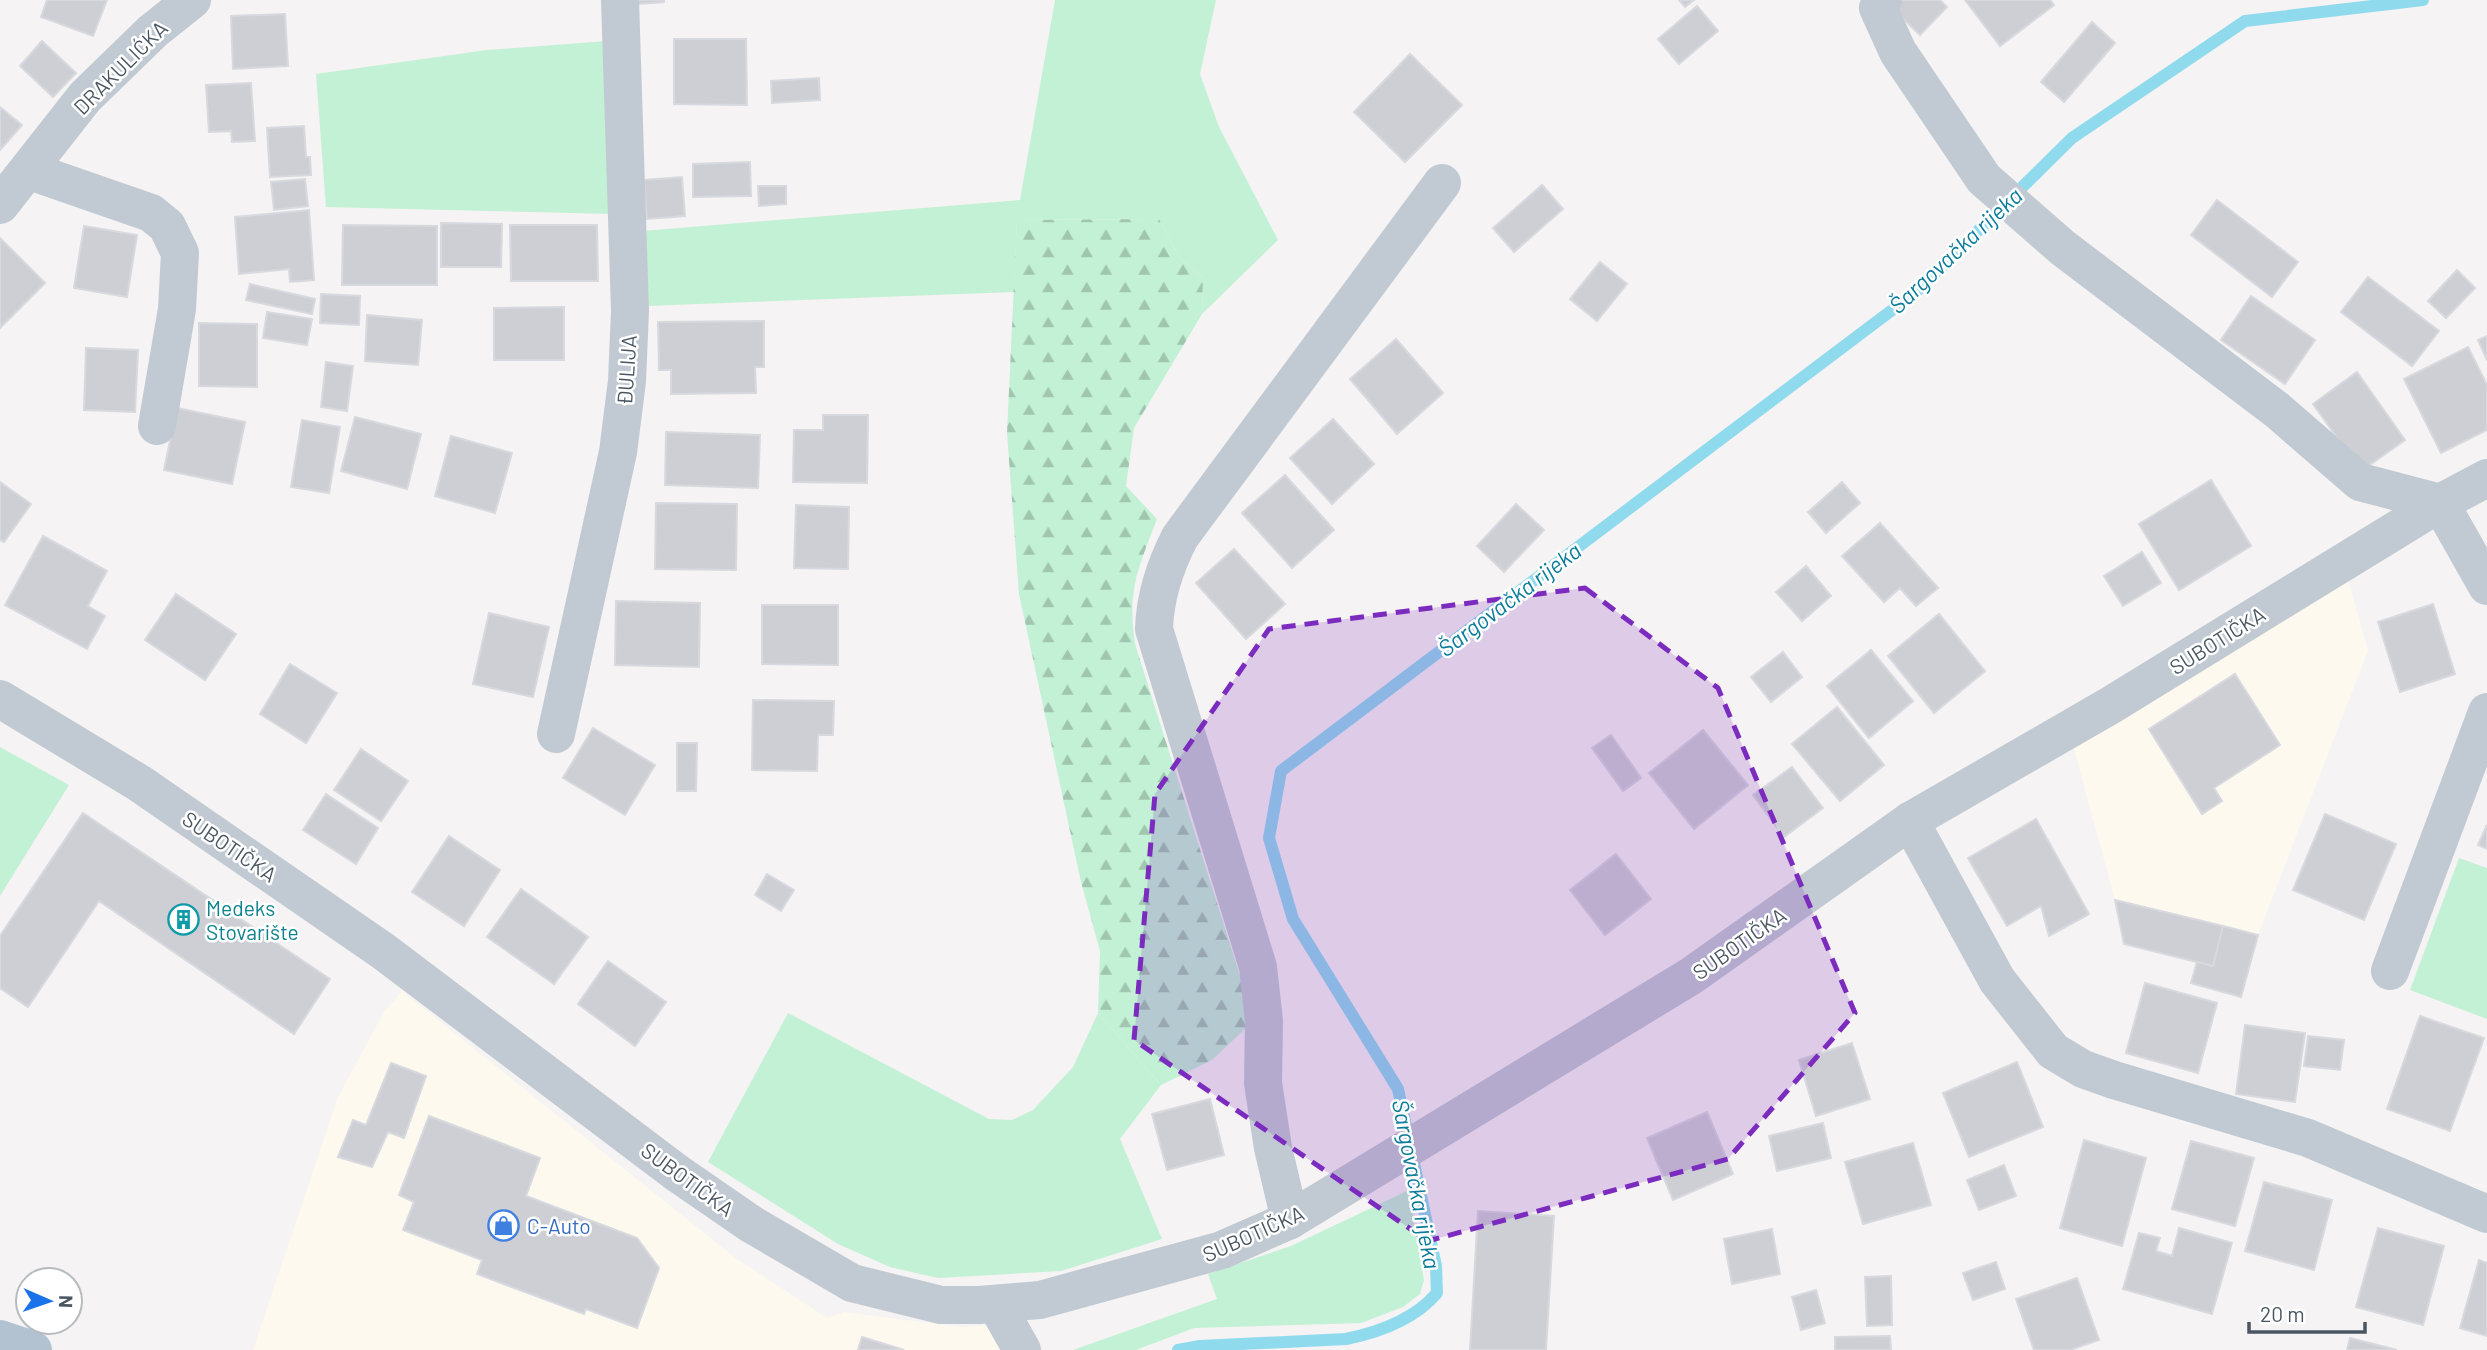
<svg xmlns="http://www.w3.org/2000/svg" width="2487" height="1350" font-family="Barlow,sans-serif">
	<defs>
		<pattern id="forest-firs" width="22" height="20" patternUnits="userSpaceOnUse" patternTransform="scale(1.75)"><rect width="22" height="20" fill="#c3f1d5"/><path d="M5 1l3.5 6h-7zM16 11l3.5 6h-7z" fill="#a0c6b0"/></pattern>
	</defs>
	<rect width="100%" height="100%" fill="#f5f3f3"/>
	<path fill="#fdf9ef" d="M 2348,579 L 2368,651 L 2258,935 L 2223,926 L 2213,966 L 2124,944 L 2115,900 L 2072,742 Z
		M 402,991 L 733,1256 L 827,1318 L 844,1312 L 961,1327 L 990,1325 L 1006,1350 L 253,1350 L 338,1097 L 384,1012 Z"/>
	<path fill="#c3f1d5" d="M 1055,0 L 1216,0 L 1200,74 L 1219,127 L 1278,240 L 1202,314 L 1203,278 L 1179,257 L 1159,219 L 1017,220 L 1014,292 L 645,306 L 642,231 L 1020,200 Z
		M 607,41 L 613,214 L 326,207 L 316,74 L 487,50 Z
		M 0,747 L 69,785 L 0,896 Z
		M 2459,858 L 2487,868 L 2487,1019 L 2410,990 Z
		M 788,1013 L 989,1119 L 1012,1120 L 1033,1110 L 1073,1067 L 1098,1013 L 1161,1085 L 1120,1139 L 1162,1239 L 1061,1271 L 938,1278 L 890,1267 L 838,1244 L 708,1162 Z
		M 1409,1190 L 1424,1280 L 1420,1294 L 1403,1307 L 1361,1323 L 1194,1328 L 1136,1350 L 1073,1350 L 1217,1299 L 1208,1274 L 1291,1246 Z"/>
	<path fill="url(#forest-firs)" d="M 1159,219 L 1179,257 L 1203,278 L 1202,314 L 1134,428 L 1126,486 L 1157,519 C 1138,569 1127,590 1135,644 L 1241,979 L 1248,1026 L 1212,1060 L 1161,1085 L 1098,1013 L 1100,951 L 1081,882 L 1019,594 L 1007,433 L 1017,220 Z"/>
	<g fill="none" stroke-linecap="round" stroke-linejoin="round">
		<path stroke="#90daee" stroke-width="12" d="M 1178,1350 L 1200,1346 L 1346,1339 C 1380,1332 1415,1319 1437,1293 L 1436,1266 L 1398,1089 L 1293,919 L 1269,838 L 1281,771 L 1916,292 L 2072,138 L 2245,21 L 2423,0"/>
	</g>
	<path fill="#cdcfd5" stroke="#d7d9de" stroke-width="2" d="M 47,0 L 107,0 L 93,36 L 41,17 Z
		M 637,0 L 664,0 L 664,2 L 638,4 Z
		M 1679,0 L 1694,0 L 1685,7 Z
		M 1902,0 L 1940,0 L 1947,7 L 1920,35 L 1893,9 Z
		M 1965,0 L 2050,0 L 2054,5 L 2000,46 Z
		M 1697,6 L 1718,31 L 1679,64 L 1658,39 Z
		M 285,14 L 288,66 L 233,69 L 231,16 Z
		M 2092,22 L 2115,43 L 2064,102 L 2041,82 Z
		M 674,39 L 746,39 L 747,105 L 674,104 Z
		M 42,41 L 76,73 L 53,97 L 20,66 Z
		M 1410,54 L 1462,105 L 1405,162 L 1354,112 Z
		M 819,78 L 820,100 L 772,103 L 771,81 Z
		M 251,83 L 255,141 L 232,142 L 231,131 L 209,132 L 206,85 Z
		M 0,107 L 22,125 L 0,150 Z
		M 304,126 L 306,157 L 310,157 L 311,175 L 270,177 L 267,128 Z
		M 750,162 L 751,196 L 693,197 L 693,164 Z
		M 682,177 L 685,216 L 647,219 L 644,180 Z
		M 305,179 L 308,206 L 274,210 L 271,182 Z
		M 1542,185 L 1563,209 L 1514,252 L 1493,228 Z
		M 758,186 L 786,186 L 786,204 L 759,206 Z
		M 2217,200 L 2298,262 L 2272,297 L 2191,235 Z
		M 309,210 L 314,280 L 290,282 L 289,269 L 239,274 L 235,217 Z
		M 441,223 L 502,224 L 501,267 L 441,267 Z
		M 343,225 L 437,226 L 437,285 L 342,285 Z
		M 510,225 L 597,225 L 598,281 L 511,281 Z
		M 84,226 L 137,235 L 127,297 L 74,288 Z
		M 0,238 L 45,283 L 0,328 Z
		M 1600,262 L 1627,284 L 1597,321 L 1570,299 Z
		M 2457,270 L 2475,288 L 2446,318 L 2428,301 Z
		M 2368,277 L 2439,331 L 2412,366 L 2341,312 Z
		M 250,284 L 315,299 L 312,314 L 246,300 Z
		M 321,294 L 360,296 L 359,325 L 320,323 Z
		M 2251,296 L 2315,340 L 2285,384 L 2221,340 Z
		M 564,307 L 564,360 L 494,360 L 494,308 Z
		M 267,312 L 312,319 L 307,345 L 263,338 Z
		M 367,315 L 422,320 L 418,365 L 365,361 Z
		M 764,321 L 764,367 L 755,367 L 756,393 L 671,394 L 671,370 L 659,370 L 658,322 Z
		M 199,323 L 257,324 L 257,387 L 199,386 Z
		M 2487,336 L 2487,360 L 2478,340 Z
		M 1396,339 L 1443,393 L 1397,434 L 1350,379 Z
		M 2468,347 L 2487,385 L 2487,430 L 2441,453 L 2404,379 Z
		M 86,348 L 138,350 L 135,412 L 84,410 Z
		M 326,362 L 353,366 L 347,411 L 321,407 Z
		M 2357,372 L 2405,440 L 2361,471 L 2313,404 Z
		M 177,408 L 245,422 L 232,484 L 164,470 Z
		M 823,415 L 868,415 L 867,483 L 793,482 L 794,430 L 823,430 Z
		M 355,417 L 421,434 L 407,489 L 341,471 Z
		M 1333,419 L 1374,464 L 1332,504 L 1290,458 Z
		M 302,420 L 340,427 L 329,493 L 291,487 Z
		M 666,432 L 760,435 L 758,488 L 665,485 Z
		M 451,436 L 512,453 L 495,513 L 435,496 Z
		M 1285,475 L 1334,530 L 1292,568 L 1242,513 Z
		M 2211,480 L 2251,546 L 2179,590 L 2139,524 Z
		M 0,482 L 31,504 L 4,542 L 0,540 Z
		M 1842,482 L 1860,503 L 1826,533 L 1808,512 Z
		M 656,503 L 737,504 L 736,570 L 655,569 Z
		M 1516,504 L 1544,530 L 1504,572 L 1477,546 Z
		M 796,505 L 849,507 L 848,569 L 794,568 Z
		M 1880,523 L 1938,588 L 1916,606 L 1900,588 L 1884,602 L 1842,556 Z
		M 43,536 L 107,571 L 88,606 L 105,616 L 87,649 L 5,605 Z
		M 1234,549 L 1285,604 L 1246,639 L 1196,583 Z
		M 2142,552 L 2161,583 L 2123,606 L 2104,576 Z
		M 1806,566 L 1831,596 L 1802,621 L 1776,592 Z
		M 176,594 L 236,634 L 205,680 L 145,640 Z
		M 616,601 L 700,603 L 699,667 L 615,665 Z
		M 2433,604 L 2455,674 L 2400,692 L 2378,622 Z
		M 762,605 L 838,605 L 838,665 L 762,664 Z
		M 489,613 L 549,627 L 533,697 L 473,684 Z
		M 1939,614 L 1985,671 L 1934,713 L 1888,656 Z
		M 1871,650 L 1913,701 L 1869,738 L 1827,686 Z
		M 1783,652 L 1802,677 L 1771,702 L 1751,677 Z
		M 290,664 L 337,693 L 306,743 L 260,714 Z
		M 2235,674 L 2280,745 L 2214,788 L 2222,801 L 2202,814 L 2149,729 Z
		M 753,700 L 834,701 L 833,735 L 818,735 L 817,771 L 752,770 Z
		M 1837,707 L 1884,765 L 1840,801 L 1792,744 Z
		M 593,728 L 655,765 L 625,815 L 563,778 Z
		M 1703,730 L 1748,785 L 1694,829 L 1649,773 Z
		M 1611,735 L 1641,778 L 1623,791 L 1592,748 Z
		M 677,743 L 697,743 L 696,791 L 677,791 Z
		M 361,749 L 408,781 L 381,821 L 334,790 Z
		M 1792,767 L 1823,808 L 1784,837 L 1753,795 Z
		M 326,794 L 378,828 L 356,864 L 303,830 Z
		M 83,813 L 330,979 L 294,1034 L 99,901 L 28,1007 L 0,988 L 0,936 Z
		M 2325,814 L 2396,844 L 2364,920 L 2293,890 Z
		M 2036,819 L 2089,914 L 2049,936 L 2041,906 L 2007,926 L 1968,858 Z
		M 2487,825 L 2487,849 L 2478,845 Z
		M 449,836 L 500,870 L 464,926 L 412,892 Z
		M 1616,854 L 1651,899 L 1605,935 L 1570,890 Z
		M 767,874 L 794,890 L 781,911 L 755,895 Z
		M 521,889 L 588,937 L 554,984 L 487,937 Z
		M 2115,900 L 2223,926 L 2213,966 L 2124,944 Z
		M 2223,926 L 2258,935 L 2241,997 L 2191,983 L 2197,962 L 2213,966 Z
		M 608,961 L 666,1002 L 635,1046 L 578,1004 Z
		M 2145,983 L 2217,1003 L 2198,1073 L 2126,1053 Z
		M 2420,1016 L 2484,1038 L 2450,1131 L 2387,1109 Z
		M 2245,1025 L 2305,1033 L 2295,1102 L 2236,1094 Z
		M 2308,1036 L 2344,1040 L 2340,1070 L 2304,1066 Z
		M 1852,1043 L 1870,1099 L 1816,1116 L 1799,1060 Z
		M 2017,1062 L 2043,1127 L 1969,1157 L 1943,1093 Z
		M 391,1063 L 426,1076 L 404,1138 L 388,1132 L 372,1167 L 338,1157 L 353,1120 L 366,1125 Z
		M 1210,1099 L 1224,1155 L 1167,1170 L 1152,1114 Z
		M 1707,1112 L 1733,1174 L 1673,1200 L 1647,1138 Z
		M 429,1116 L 540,1158 L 526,1196 L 637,1238 L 659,1268 L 637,1328 L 586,1309 L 584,1314 L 477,1274 L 482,1260 L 403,1230 L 414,1202 L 399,1195 Z
		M 1823,1123 L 1831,1158 L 1777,1171 L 1769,1136 Z
		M 2084,1140 L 2146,1158 L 2122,1246 L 2060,1228 Z
		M 2191,1141 L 2254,1158 L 2235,1226 L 2172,1209 Z
		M 1913,1143 L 1931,1205 L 1863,1224 L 1845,1162 Z
		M 2004,1165 L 2016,1196 L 1979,1210 L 1967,1180 Z
		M 2264,1182 L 2332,1200 L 2314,1270 L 2245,1251 Z
		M 1478,1211 L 1554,1216 L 1546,1350 L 1470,1350 Z
		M 2179,1228 L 2232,1243 L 2212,1314 L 2123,1289 L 2139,1233 L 2160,1238 L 2156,1251 L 2172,1256 Z
		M 2378,1228 L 2444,1246 L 2423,1325 L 2356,1307 Z
		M 1772,1229 L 1780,1274 L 1732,1284 L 1724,1239 Z
		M 2479,1260 L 2487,1263 L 2487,1336 L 2460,1328 Z
		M 1996,1262 L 2005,1289 L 1973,1300 L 1963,1273 Z
		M 1891,1276 L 1892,1325 L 1867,1326 L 1865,1277 Z
		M 2077,1278 L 2099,1340 L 2070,1350 L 2034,1350 L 2016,1299 Z
		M 1816,1290 L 1825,1323 L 1801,1330 L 1792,1297 Z
		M 1890,1336 L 1891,1350 L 1835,1350 L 1835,1337 Z
		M 862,1337 L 904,1350 L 858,1350 Z
		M 2350,1338 L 2397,1350 L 2347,1350 Z"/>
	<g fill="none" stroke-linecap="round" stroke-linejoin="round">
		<path stroke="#c1cad2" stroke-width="38" d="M 1883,0 L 1878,8 L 1898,52 L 1984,179 L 2063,248 L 2277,410 L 2360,482 L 2440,503 L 2487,586
			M 30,171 L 151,213 L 167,226 L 180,253 L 177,309 L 157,426
			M 0,205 L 85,97 L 153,31 L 192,0
			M 556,734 L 618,452 L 627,381 L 630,311 L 620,0
			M 1910,821 L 1997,980 L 2053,1051 L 2083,1069 L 2114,1080 L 2308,1138 L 2487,1214
			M 2390,971 L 2487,712
			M 1290,1220 L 1273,1148 L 1263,1083 L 1264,1021 L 1258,967 L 1154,629 C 1155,597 1165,566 1180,537 L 1442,183
			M 996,1304 L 1022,1350"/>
		<path stroke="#c1cad2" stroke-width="38" d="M 0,699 L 139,783 L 383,951 L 677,1173 L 751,1224 L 852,1283 L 941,1305 L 979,1305 L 1040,1300 L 1222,1250 L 1290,1220 L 1691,976 L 1910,821 L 2111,705 L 2440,503 L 2487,478"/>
		<path stroke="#b3c2d1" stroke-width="38" d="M 0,1339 L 33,1350"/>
	</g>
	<path fill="#7b2cbf" fill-opacity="0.2" stroke="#7b2cbf" stroke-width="5" stroke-dasharray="14 9" stroke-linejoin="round" d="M 1585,588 L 1718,688 L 1855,1013 L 1728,1159 L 1428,1241 L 1134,1040 L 1155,794 L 1269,629 Z"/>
	<defs>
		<symbol id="building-ring" viewBox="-11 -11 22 22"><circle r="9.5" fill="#fff" stroke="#0f9aa8" stroke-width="1.5"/><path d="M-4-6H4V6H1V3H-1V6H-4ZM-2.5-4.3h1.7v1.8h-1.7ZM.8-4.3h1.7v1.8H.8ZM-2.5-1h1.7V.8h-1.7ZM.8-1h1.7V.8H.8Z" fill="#0f9aa8"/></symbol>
		<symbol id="shop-ring" viewBox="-11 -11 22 22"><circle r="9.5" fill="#fff" stroke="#3f7fe0" stroke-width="1.5"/><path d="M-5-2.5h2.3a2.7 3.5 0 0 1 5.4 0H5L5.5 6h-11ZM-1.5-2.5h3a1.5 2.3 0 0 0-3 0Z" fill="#3f7fe0"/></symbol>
	</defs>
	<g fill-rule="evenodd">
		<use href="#building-ring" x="166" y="902" width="35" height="35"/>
		<use href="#shop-ring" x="486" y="1208" width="35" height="35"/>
	</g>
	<g text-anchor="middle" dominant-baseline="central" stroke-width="5" stroke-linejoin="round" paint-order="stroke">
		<g font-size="21" fill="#4a5661" stroke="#fff">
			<text transform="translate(120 67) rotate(-45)">DRAKULIĆKA</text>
			<text transform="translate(626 370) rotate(-86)">ĐULIJA</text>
			<text transform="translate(2217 640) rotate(-32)">SUBOTIČKA</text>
			<text transform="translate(230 846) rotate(34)">SUBOTIČKA</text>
			<text transform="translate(1739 943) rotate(-35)">SUBOTIČKA</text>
			<text transform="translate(688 1179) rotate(36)">SUBOTIČKA</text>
			<text transform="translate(1253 1233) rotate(-24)">SUBOTIČKA</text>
		</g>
		<g font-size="21" fill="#0d838f" stroke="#fff" text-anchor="start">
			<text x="206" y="907">Medeks<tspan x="206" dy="24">Stovarište</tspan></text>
		</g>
		<g font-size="21" fill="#366cbe" stroke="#fff" text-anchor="start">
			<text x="527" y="1225">C-Auto</text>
		</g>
		<g font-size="23" font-style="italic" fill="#0c7c9b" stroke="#fff">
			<text transform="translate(1955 250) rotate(-43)">Šargovačka rijeka</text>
			<text transform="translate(1509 599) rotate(-37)">Šargovačka rijeka</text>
			<text transform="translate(1417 1184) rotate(79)">Šargovačka rijeka</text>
		</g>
	</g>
	<g transform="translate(49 1301) rotate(92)"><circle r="33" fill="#ffffff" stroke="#b7bbc0" stroke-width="2"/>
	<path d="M0-5L12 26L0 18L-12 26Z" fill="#1a73e8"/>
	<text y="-10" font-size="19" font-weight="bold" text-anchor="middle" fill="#4a5661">N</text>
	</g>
	<path d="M2249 1322v10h116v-10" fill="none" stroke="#4a5661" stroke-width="3.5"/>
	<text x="2260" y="1322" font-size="21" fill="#4a5661" stroke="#ffffff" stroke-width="5" paint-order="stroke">20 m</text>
</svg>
